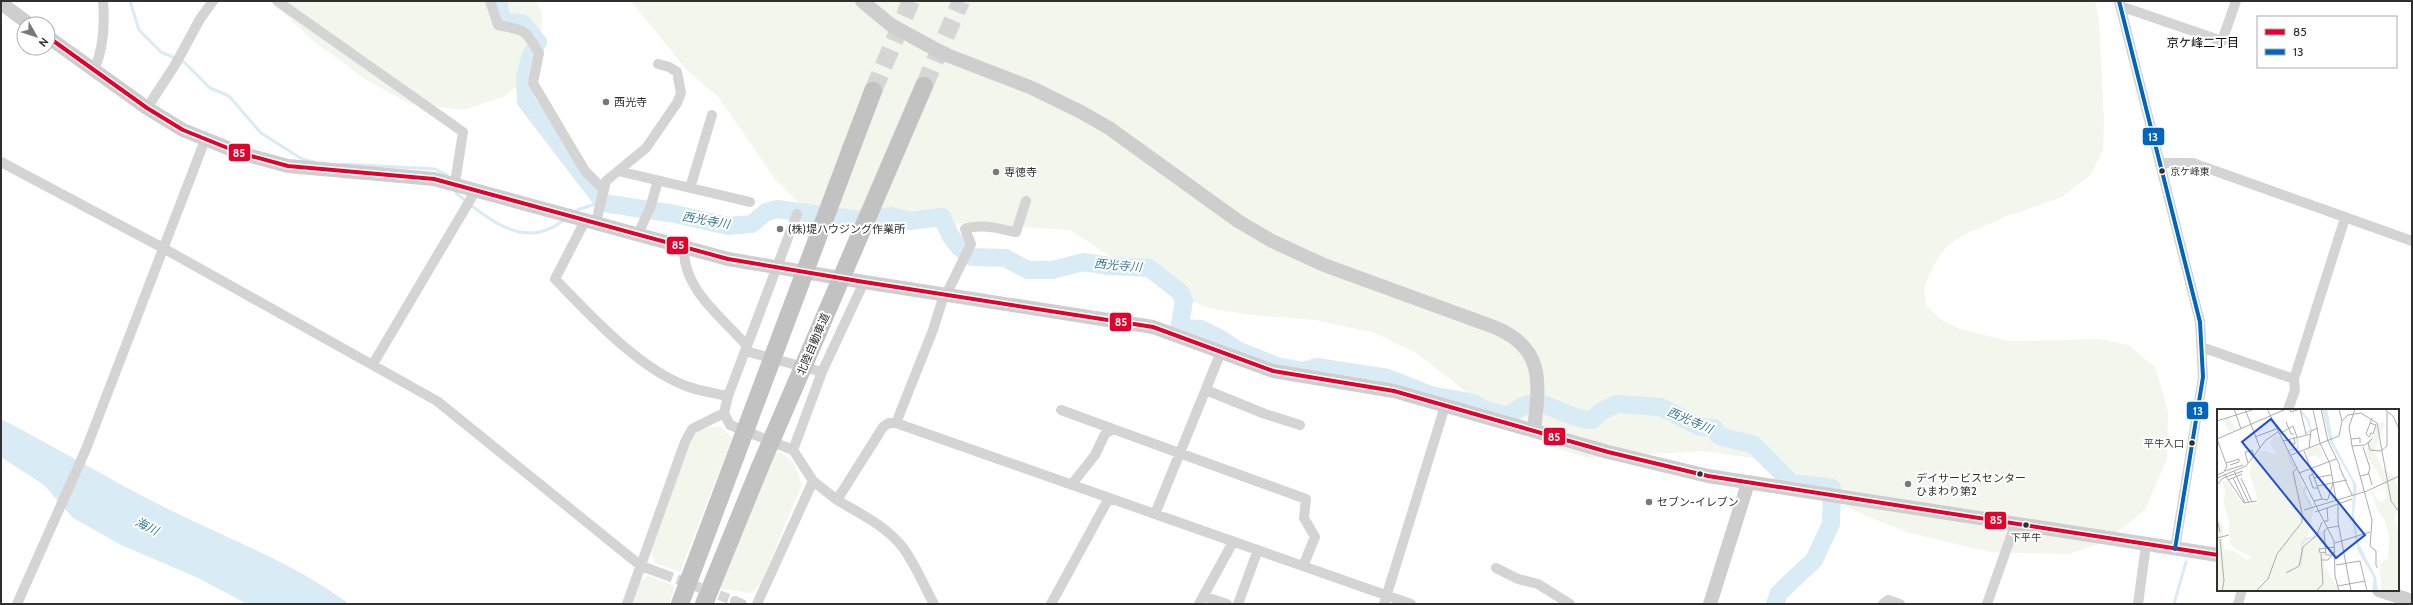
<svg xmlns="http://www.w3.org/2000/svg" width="2413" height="605" font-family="Cabin,'Noto Sans JP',sans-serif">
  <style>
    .green { fill: #f2f6ed }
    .water { fill: #d9ebf4 }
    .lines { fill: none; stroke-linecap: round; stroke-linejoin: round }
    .stream { stroke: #d9ebf4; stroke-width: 3 }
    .river { stroke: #d9ebf4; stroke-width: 18 }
    .street-tunnel { stroke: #d6d6d6; stroke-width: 10; stroke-dasharray: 10 5; stroke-linecap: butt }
    .highway-tunnel { stroke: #d6d6d6; stroke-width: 18; stroke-dasharray: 18 9; stroke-linecap: butt }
    .street { stroke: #d4d4d4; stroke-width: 10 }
    .secondary { stroke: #cecece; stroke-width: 14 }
    .highway { stroke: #c2c2c2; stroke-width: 18 }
    .highway-bridge { stroke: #c2c2c2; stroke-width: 18 }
    .bus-1-casing { stroke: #fff; stroke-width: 7 }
    .bus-2-casing { stroke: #fff; stroke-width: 7 }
    .bus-1 { stroke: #e4002b; stroke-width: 4 }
    .bus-2 { stroke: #0065bd; stroke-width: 4 }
    .poi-dot { fill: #787878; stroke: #fff; stroke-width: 1.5 }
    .bus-dot { fill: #303030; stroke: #fff; stroke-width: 1.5 }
    .labels { text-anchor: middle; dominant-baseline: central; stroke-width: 4; stroke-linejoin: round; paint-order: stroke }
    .bus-label { font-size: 10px; fill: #303030; stroke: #fff; text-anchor: start }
    .poi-label { font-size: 11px; fill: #303030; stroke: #fff; text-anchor: start }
    .street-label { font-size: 11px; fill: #303030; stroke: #fff }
    .neighbourhood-label { font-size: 12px; fill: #000; stroke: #fff }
    .water-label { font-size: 12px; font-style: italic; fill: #387a99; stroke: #fff }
    .inset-river { fill: none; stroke: #d9ebf4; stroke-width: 2 }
    .inset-road { fill: none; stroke: #acacac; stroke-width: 1 }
    .view { fill: #1d4ed8; fill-opacity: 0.15; stroke: #1d4ed8; stroke-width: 2 }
    .inset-edge { fill: none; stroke: #303030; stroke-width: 2 }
    .line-badge { stroke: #fff; stroke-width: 1.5 }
    .badge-label { font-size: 11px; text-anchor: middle; font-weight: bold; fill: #fff }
  </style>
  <rect width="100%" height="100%" fill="#fff"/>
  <path class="green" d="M 271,1 L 536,1 L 542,14 L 541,45 L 530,75 L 505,96 L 463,110 L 410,104 L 365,79 L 311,39 Z
    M 631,1 L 2095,1 L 2099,19 L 2104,119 L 2103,149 L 2091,175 L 2062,197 L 2010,215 L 1967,233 L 1948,245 L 1935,263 L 1924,286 L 1926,305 L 1940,319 L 1960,329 L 2009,341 L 2100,339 L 2128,345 L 2155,367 L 2168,411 L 2167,459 L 2145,510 L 2103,543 L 2068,554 L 1990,552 L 1906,532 L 1854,511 L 1812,482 L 1769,460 L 1704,451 L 1589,458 L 1555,448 L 1496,419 L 1459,386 L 1416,353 L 1375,333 L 1316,320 L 1252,315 L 1209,308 L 1180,296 L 1129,268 L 1070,230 L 972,224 L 876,228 L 835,223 L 801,205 L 775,179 L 719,98 L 686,69 Z
    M 708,427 L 721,427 L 732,438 L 680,572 L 655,563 L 651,552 L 688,446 L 695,433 Z
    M 779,451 L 793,462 L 802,484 L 761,583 L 750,593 L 717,588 L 773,454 Z
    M 648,576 L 675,586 L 669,604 L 632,604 L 640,582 Z"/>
  <path class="water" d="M 1,419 C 54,446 105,477 158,504 C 222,537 292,561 349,604 L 247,604 L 196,577 L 121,545 L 73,518 L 44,485 L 1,457 Z"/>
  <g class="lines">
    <path class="stream" d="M 130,1 L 139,30 L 161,52 L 184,62 L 210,88 L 229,96 L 261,133 L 302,159 L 314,162
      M 342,164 L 435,169 L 447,175 L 449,178
      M 455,190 L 457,194 C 489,220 526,252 565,219
      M 573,213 L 577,210 L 599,203
      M 2174,604 L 2186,562"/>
    <path class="river" d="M 498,1 L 502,22 L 522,23 L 538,42 L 531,55 L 525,77 L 526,101 L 604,203 L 675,214 L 728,226 L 752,224 L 766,212 L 777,209 L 860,220 L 891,216 L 910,221 L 942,217 L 950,235 L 959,247 L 972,257 L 1005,258 L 1028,270 L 1052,270 L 1084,262 L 1109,266 L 1149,268 L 1180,292 L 1184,301 L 1180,324 L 1182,328 L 1201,329 L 1221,339 L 1237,350 L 1277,366 L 1303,371 L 1317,367 L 1388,378 L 1431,395 L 1474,403 L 1482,409 L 1507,416 C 1514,412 1521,406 1529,404 C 1544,399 1573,421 1592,420 L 1602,411 L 1617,404 L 1661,407 L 1700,427 L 1714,428 L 1719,436 L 1754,445 L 1792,483 L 1832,488 L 1831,524 L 1814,560 L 1779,593 L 1775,604"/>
    <path class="street-tunnel" d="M 663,574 L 735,601"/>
    <path class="highway-tunnel" d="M 924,86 L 961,1
      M 873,91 L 911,1"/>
    <path class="street" d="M 277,1 L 463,132 L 455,183
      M 490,1 L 498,25 C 526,31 524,28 539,53 L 533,83 L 585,171 L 603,189
      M 2119,1 L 2200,322 L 2203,377 L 2175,549
      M 2120,6 L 2222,41 L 2236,1
      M 94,70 C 104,48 105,25 103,1
      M 147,108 L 175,65 L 200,19 L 213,1
      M 1,162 L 163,248 L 437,401 L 641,566 L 663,574
      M 2161,163 L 2193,163 L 2412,241
      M 618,171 L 750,202
      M 690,188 L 712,115
      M 586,219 L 555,279 C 591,316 637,367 686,386 C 699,391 714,393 728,396 L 797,214
      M 596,222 L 606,181 L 646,148 L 677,103 L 681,93 L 677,72 L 669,67 L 658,64
      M 638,234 L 650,208 L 658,181
      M 684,247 C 682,289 722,317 747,346
      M 946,295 L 971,244 L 965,229 C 981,223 999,229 1016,232 L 1026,201
      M 2201,347 L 2294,379
      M 745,351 L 822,372 L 793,450 L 813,481 L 837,500 L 883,427 L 889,423 L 896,423 L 1411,604
      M 373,364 L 476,190
      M 822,372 L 864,282
      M 1206,390 L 1265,414 L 1300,425
      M 728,396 L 724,413 L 730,425 L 793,450
      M 1061,410 L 1113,429
      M 2288,410 L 2295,390 L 2294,379 L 2345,218
      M 896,423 L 933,330 L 944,295
      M 1072,484 L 1095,455 L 1105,434 L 1113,429 L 1306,499 L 1304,518 L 1315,537 L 1303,566
      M 837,500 C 861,514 888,527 904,549 C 916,566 924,586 934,604
      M 1155,514 L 1221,352
      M 1496,568 L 1518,579 L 1538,584 L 1570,604
      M 1203,596 L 1227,604
      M 735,601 L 742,604
      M 17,604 L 86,449 L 205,140
      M 627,604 L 685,442 L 692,429 L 724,413
      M 757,604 L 813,481
      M 1051,604 L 1109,498
      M 1199,604 L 1233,542
      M 1238,604 L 1258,550
      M 1384,604 L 1445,406
      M 1883,604 L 1888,600 L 1900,604
      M 1987,604 L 2015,525
      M 2138,604 L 2146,545
      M 2238,604 L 2242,590"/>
    <path class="secondary" d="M 862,1 L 891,25 L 944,54 L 1032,88 L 1081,112 L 1109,128 L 1238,221 L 1272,241 L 1324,265 L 1494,327 C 1546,348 1539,384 1534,431
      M 1,3 L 29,24
      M 48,37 L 147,108 L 183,130 L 240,153 L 288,166 L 434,179 L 728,259 L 864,282 L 1153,327 L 1273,371 L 1394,391 L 1608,452 L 1708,476 L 2218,555
      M 2379,590 L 2412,601
      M 1710,604 L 1748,483"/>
    <path class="highway" d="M 899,144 L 924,86
      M 851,149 L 873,91
      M 680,604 L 736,455
      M 704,604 L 760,467"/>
    <path class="highway-bridge" d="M 736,455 L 851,149
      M 760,467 L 899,144"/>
    <g class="bus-1-casing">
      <path id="bus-1" d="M 48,37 L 147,108 L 183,130 L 240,153 L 288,166 L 434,179 L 728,259 L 864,282 L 1153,327 L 1273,371 L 1394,391 L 1608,452 L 1708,476 L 2218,555"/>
    </g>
    <g class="bus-2-casing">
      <path id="bus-2" d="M 2119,1 L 2200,322 L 2203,377 L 2175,549"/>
    </g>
    <use href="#bus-1" class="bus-1"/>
    <use href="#bus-2" class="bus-2"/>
  </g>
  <g class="poi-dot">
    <circle cx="606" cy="102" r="4"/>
    <circle cx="996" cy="172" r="4"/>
    <circle cx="780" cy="229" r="4"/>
    <circle cx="1908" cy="484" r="4"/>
    <circle cx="1649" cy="502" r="4"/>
  </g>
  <g class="bus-dot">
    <circle cx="2162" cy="171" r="3.5"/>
    <circle cx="2192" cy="443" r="3.5"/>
    <circle cx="1700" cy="474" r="3.5"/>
    <circle cx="2026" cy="525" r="3.5"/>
  </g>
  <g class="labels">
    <g class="bus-label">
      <text x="2170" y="171">京ケ峰東</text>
      <text x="2184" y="443" text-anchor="end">平牛入口</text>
      <text x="2026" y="537" text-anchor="middle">下平牛</text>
    </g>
    <g class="poi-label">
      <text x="614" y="102">西光寺</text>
      <text x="1004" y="172">専徳寺</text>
      <text x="788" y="229">(株)堤ハウジング作業所</text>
      <text x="1916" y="478">デイサービスセンター<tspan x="1916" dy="13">ひまわり第2</tspan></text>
      <text x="1657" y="502">セブン-イレブン</text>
    </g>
    <g class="street-label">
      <text transform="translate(813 344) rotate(-67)">北陸自動車道</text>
    </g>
    <g class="neighbourhood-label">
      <text x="2203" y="42">京ケ峰二丁目</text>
    </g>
    <g class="water-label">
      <text transform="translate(706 220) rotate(10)">西光寺川</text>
      <text transform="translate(1118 265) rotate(5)">西光寺川</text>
      <text transform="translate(1690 420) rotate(23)">西光寺川</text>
      <text transform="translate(147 526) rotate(27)">海川</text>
    </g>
  </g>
  <g transform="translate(2217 409)">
    <rect width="182" height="182" fill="#fff"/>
    <path d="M 13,8 L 18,20 L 12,23 L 6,10 ZM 166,13 L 168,16 L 157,42 L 166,60 L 176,67 L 182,82 L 182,99 L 177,108 L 182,127 L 182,182 L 164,181 L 163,155 L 171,149 L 172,126 L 167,110 L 160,100 L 155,84 L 149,85 L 168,77 L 149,45 L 153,30 L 162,14 ZM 168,78 L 170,89 L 167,93 L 162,93 L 156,83 ZM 57,27 L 63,27 L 81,61 L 89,89 L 97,100 L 90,129 L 93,132 L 100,122 L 106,123 L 109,133 L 107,158 L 123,182 L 0,182 L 0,106 L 5,115 L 7,140 L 17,142 L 30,151 L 35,148 L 18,140 L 13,134 L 12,113 L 7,95 L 8,81 L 5,73 L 9,71 L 26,96 L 42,94 L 32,64 L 36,51 L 44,42 L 59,45 L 53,34 ZM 103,36 L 106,47 L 101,49 L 99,46 L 91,49 L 89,41 Z" fill="#f2f6ed" fill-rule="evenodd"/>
    <path d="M 105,0 L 110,0 L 116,33 L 140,77 L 137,105 L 141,133 L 159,168 L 161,182 L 155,182 L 157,169 L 141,142 L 135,110 L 136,74 L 113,33 Z" fill="#d9ebf4"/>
    <path class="inset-river" d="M 84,2 L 91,11 L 94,21 L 88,25M 78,58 L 74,54 L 71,42 L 81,39 L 80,28M 88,78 L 87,84 L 95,98M 84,157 L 85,135 L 89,130 L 97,128"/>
    <path class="inset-road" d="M 17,0 L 24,20M 28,0 L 43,39M 50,0 L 117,132 L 118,167 L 122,182M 73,0 L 74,3 L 83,0M 83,0 L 89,25M 96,0 L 103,34M 104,0 L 111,32 L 123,57M 138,0 L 132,18 L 135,37 L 155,111 L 153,137 L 159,142 L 159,157 L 161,159M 167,0 L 176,7 L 182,20M 0,12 L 38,0M 125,12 L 131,6 L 144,4 L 160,14 L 174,92 L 182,103M 69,13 L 74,25 L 77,25M 153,14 L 159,16 L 156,25 L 154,24 L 152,28 L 149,25 L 155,9M 62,25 L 76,17 L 80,28M 38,28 L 59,20M 0,30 L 69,0M 72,30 L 75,35 L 78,35 L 77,28M 134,30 L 143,29 L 143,34M 66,32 L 94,25M 103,34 L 113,55 L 119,91M 135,37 L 148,36 L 155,30 L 151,34 L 153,41 L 164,42 L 170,37 L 170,3M 146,38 L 153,59 L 151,65M 92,39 L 94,22 L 101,19M 87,42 L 105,90M 74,46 L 122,27 L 125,12 L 122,0M 9,54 L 22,50 L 22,53 L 13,56M 31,54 L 28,43 L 35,41 L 37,47M 122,57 L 135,86M 8,62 L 26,56M 17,62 L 32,94M 82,64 L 119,50M 96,65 L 92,67 L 96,79 L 101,79M 0,66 L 7,63 L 10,57 L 0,30M 8,66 L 27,94 L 40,92M 143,67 L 152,65 L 155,76M 0,69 L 29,57 L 49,31 L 61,23M 16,69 L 28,94M 24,69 L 35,93M 97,69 L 114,66M 11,71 L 25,65M 0,76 L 6,69 L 26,62M 100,77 L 130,71M 111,90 L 116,74M 97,92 L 105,90 L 111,91M 121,95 L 121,113 L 134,182M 110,99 L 135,90M 87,101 L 150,82 L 182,67M 98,103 L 110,99 L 111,112 L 107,112M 0,110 L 3,123M 110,119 L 122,117M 110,120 L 107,122 L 109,146 L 114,146M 0,129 L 12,126M 3,130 L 7,172 L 5,182M 118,134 L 153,123M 109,143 L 103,144 L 102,140 L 118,138M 104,151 L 111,151 L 118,142M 119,156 L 143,152 L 150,182M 69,164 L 82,157 L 86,138 L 100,126 L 105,113M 121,177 L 148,172M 39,182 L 51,170 L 60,145 L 85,113 L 85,104 L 76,63 L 80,59M 99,182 L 106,175 L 104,145"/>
    <path class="view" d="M 54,10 L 148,126 L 119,149 L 25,33 Z"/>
    <rect width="182" height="182" class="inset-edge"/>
  </g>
  <g class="line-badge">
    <rect x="2142" y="127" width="23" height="19" rx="4" fill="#0065bd"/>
    <rect x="228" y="143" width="23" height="19" rx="4" fill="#e4002b"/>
    <rect x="666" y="236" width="23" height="19" rx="4" fill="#e4002b"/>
    <rect x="1109" y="312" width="23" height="20" rx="4" fill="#e4002b"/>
    <rect x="2186" y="401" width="23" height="19" rx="4" fill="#0065bd"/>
    <rect x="1543" y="427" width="23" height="19" rx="4" fill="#e4002b"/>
    <rect x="1984" y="511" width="23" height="19" rx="4" fill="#e4002b"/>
  </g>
  <g class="badge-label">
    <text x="2153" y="141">13</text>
    <text x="239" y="157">85</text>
    <text x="678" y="249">85</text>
    <text x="1121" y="326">85</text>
    <text x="2198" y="415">13</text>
    <text x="1554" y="441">85</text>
    <text x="1996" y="524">85</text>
  </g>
  <rect width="2413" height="605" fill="none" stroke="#303030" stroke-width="4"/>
  <rect x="2257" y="16" width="140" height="52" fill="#ffffff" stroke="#acacac"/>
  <rect x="2265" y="29" width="20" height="6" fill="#e4002b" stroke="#acacac"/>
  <text x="2293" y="36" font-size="12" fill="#303030">85</text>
  <rect x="2265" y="49" width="20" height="6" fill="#0065bd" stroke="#acacac"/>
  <text x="2293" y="56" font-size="12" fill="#303030">13</text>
  <g transform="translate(36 36) rotate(129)"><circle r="19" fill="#ffffff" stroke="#acacac"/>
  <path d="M0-3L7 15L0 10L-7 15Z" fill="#787878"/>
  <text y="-6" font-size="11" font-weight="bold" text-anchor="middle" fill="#303030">N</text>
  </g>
</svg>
